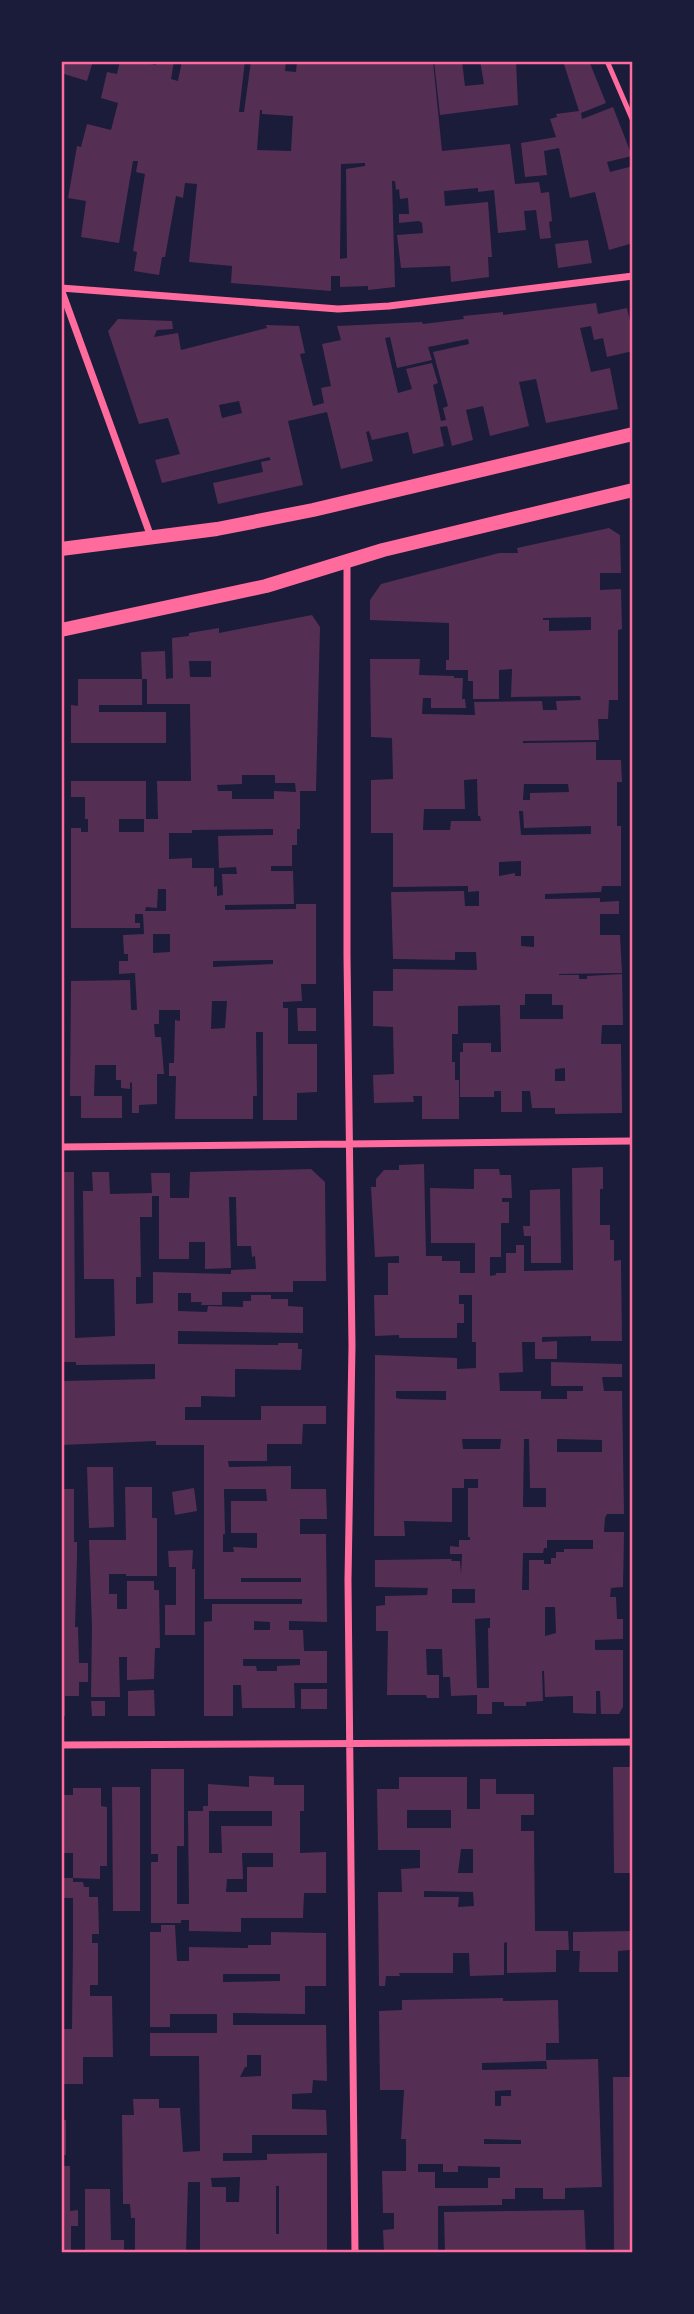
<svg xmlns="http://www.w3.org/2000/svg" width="694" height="2314" font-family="'Open Sans',sans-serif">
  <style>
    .building { fill: #542f53; fill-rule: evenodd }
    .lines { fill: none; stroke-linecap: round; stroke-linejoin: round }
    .service { stroke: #ff6b9d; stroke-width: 5 }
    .minor { stroke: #ff6b9d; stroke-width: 7 }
    .secondary { stroke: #ff6b9d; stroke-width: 14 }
    .neatline { fill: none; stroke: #ff6b9d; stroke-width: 2.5 }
  </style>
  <rect width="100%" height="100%" fill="#1b1b3a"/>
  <path class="building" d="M 61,61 L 93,61 L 87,81 L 61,73 Z
    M 120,61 L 145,61 L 144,63 L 156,65 L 157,61 L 174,61 L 171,79 L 178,81 L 182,61 L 245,61 L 239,112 L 244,112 L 251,61 L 286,61 L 285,71 L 296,72 L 297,61 L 433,61 L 442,151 L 510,144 L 515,184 L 539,182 L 541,193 L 549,192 L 552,221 L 549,222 L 551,238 L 540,239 L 536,210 L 524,211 L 526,230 L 498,233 L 494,190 L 478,192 L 478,188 L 444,191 L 445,206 L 488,202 L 492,257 L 488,257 L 489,277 L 451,282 L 450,266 L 401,268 L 397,235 L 423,233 L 422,223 L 419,221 L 399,223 L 399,214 L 409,214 L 408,198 L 400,199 L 399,189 L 396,190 L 395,181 L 392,181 L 395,287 L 368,290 L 368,286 L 340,287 L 340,276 L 331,276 L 331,291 L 231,283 L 232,266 L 189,262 L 197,184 L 185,183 L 183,198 L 176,196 L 165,257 L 162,257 L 159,275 L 134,271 L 137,252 L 133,251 L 145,174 L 136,172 L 138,161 L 133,161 L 119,243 L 81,237 L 86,201 L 68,198 L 77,146 L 81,147 L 87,124 L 111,130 L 118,103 L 101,98 L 107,72 L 117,74 ZM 260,110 L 262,110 L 262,114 L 293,116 L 291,151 L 257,150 ZM 365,163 L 365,166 L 346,169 L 347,258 L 340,259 L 341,164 Z
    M 434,61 L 462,61 L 465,86 L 484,84 L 480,61 L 516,61 L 518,105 L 440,115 Z
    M 563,61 L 589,61 L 606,103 L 581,113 L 582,119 L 613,107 L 632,156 L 607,162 L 610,172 L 633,166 L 633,243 L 609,250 L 595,192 L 570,198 L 559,148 L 544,151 L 547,175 L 525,177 L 521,143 L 556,137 L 550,119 L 557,117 L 556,114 L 579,111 Z
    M 588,240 L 592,263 L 558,268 L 555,244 Z
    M 596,303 L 598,314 L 627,308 L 633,334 L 633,351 L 607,357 L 603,338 L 594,340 L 591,326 L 580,328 L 591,372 L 610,368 L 618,409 L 546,423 L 536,379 L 519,382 L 529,426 L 490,436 L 483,406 L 466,410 L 473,440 L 452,446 L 447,426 L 440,427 L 444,446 L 413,454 L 408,432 L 372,440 L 369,431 L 366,432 L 373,461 L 341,469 L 327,412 L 288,421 L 303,485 L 218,504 L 213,483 L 263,472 L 261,462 L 271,460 L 269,457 L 162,483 L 155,460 L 180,454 L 168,418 L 139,424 L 108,331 L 118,319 L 172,321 L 173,329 L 157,330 L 154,337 L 178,333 L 181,350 L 267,328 L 266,325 L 299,326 L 305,353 L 300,354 L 313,406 L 324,403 L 321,388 L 331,386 L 322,344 L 341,340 L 337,326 L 422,322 L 423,324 L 464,319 L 463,316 L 503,312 L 503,315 ZM 390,337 L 397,368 L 432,360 L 428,347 L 468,339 L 469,344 L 433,352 L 448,406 L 443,408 L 446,420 L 441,421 L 433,385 L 438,383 L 432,363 L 406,369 L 412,389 L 398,393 L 385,338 ZM 239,401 L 242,413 L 222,418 L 219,405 Z
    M 609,528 L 620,535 L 621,573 L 600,573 L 600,590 L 621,589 L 622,629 L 618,630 L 618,700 L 609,700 L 608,719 L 598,719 L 599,740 L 523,741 L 523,743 L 596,742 L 596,760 L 621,760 L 622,782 L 617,782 L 617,826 L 621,826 L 621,886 L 602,886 L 601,892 L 545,894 L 545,899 L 600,898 L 600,902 L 619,901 L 619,914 L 600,914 L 600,935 L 620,935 L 622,973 L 559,974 L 559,975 L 579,975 L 579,979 L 587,979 L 587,976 L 622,974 L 623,1025 L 602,1025 L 601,1044 L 621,1044 L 622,1113 L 555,1114 L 555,1108 L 532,1108 L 530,1091 L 522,1091 L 522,1112 L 501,1112 L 501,1091 L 494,1091 L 494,1097 L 460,1097 L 460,1052 L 463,1052 L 463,1043 L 491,1043 L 491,1052 L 501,1052 L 500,1005 L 458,1006 L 458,1034 L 452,1034 L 452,1062 L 455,1062 L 455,1080 L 459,1080 L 459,1119 L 422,1119 L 422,1096 L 413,1096 L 414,1102 L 374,1103 L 373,1075 L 394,1074 L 393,1027 L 373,1026 L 373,991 L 393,991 L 393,969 L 477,970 L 476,952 L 455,952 L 455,960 L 393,959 L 391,892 L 464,891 L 465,906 L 479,906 L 479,891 L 468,892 L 468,886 L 393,887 L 393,833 L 371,833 L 371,780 L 393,779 L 392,738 L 371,737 L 370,659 L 420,659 L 419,675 L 454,676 L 454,678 L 463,678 L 462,699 L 465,699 L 466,708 L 431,708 L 431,698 L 423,698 L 422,714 L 475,715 L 474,702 L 542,701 L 543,710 L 557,710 L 556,701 L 581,700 L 580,696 L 511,697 L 512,669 L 499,670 L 499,699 L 473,699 L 473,681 L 468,681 L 468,670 L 446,670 L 446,660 L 449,660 L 449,623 L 370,620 L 370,600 L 381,584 L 499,553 L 518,553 L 517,548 ZM 591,617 L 591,630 L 549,631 L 549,620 L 543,620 L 543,618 ZM 477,779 L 478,816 L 480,816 L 481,821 L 451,821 L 450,830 L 423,830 L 424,809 L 465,809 L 464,780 ZM 524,784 L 568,784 L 569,792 L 530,793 L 530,800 L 523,800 ZM 519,811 L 523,811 L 524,828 L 591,826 L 591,834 L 521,835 ZM 521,861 L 521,876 L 515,876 L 515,873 L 499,876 L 499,862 ZM 521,936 L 534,936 L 534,947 L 521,946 ZM 525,994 L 552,994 L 552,1005 L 563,1005 L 563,1019 L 520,1019 L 520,1005 L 525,1005 ZM 565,1068 L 565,1081 L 555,1081 L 555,1069 Z
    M 312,615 L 320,627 L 316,791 L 300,791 L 300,829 L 297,829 L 297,845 L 292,845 L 292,866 L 271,866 L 271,871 L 293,871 L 294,904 L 225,905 L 225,910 L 296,909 L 296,904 L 316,904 L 316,984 L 301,984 L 302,1001 L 283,1002 L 283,1008 L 288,1008 L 288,1044 L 317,1044 L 317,1092 L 297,1093 L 297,1120 L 263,1120 L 263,1032 L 256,1032 L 257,1096 L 253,1096 L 253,1119 L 175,1119 L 176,1076 L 169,1076 L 169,1063 L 174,1063 L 175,1020 L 180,1021 L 180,1010 L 159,1010 L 159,1024 L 154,1024 L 155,1037 L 161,1037 L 164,1074 L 157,1074 L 157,1104 L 139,1105 L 139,1113 L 132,1113 L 132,1082 L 130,1083 L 130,1089 L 121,1088 L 121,1080 L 116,1080 L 116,1065 L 95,1065 L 94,1096 L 122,1096 L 122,1118 L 81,1118 L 81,1096 L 70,1096 L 71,981 L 130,980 L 131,1010 L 137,1010 L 135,973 L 119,974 L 119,961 L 128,961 L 128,954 L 124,954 L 123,935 L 144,934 L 143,914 L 135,914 L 135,923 L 140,923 L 140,928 L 71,928 L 71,828 L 81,828 L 81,832 L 88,832 L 88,819 L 85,819 L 85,797 L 71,797 L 71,781 L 146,781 L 146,819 L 158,819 L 157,781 L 191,781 L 190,704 L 147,704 L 147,679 L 142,679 L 141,652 L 165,651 L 166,679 L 173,678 L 172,638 L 189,636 L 189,633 L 219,628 L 219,633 ZM 189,661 L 211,661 L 211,677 L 190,677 ZM 242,775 L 275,775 L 275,783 L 295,783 L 296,792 L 274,791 L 274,799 L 232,799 L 232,791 L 218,791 L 217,785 L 242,784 ZM 119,819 L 144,819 L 144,832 L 119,832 ZM 273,829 L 273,835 L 218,836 L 219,868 L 236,867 L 237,874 L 222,874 L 223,895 L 217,896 L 217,886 L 214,887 L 214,868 L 192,868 L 192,858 L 169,859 L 169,833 L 192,833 L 192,830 ZM 158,889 L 166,889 L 166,911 L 145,911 L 146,907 L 157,908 ZM 153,934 L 170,934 L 170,952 L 153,953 ZM 273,960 L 273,964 L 213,967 L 213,961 ZM 212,1001 L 227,1001 L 225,1028 L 211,1029 Z
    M 78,679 L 142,679 L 142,705 L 99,705 L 99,712 L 166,712 L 166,743 L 71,743 L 71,705 L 78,706 Z
    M 297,1008 L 316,1008 L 316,1031 L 298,1031 Z
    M 424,1164 L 426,1256 L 442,1256 L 442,1261 L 460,1261 L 460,1273 L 475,1273 L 475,1243 L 431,1243 L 430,1188 L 474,1189 L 474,1169 L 499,1169 L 500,1175 L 511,1175 L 512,1198 L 502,1198 L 502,1202 L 509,1202 L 509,1223 L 501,1223 L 501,1257 L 490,1257 L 490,1276 L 496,1275 L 496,1273 L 506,1273 L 506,1253 L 516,1253 L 516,1245 L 524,1245 L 524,1271 L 573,1270 L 572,1168 L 603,1167 L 603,1189 L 600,1189 L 600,1225 L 610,1225 L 610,1240 L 614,1240 L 614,1261 L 621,1260 L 622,1341 L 591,1341 L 591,1336 L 542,1337 L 542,1342 L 557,1341 L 557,1359 L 535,1359 L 535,1342 L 522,1342 L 523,1372 L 499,1373 L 500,1391 L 541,1391 L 541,1399 L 567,1399 L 567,1391 L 583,1391 L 583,1386 L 551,1386 L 551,1362 L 622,1364 L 622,1377 L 602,1377 L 604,1391 L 622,1391 L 624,1514 L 607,1514 L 605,1518 L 604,1532 L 624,1532 L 623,1587 L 611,1588 L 610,1597 L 616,1597 L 617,1619 L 623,1619 L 623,1639 L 595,1640 L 595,1650 L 623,1650 L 623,1707 L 619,1714 L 601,1714 L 600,1691 L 596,1691 L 596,1714 L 573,1713 L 573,1696 L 545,1697 L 544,1671 L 542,1671 L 543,1701 L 526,1702 L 526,1706 L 504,1706 L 504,1702 L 492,1702 L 492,1714 L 477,1714 L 477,1695 L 451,1696 L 450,1677 L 443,1677 L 442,1649 L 426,1649 L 427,1675 L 439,1675 L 439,1698 L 427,1698 L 426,1695 L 387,1695 L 388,1631 L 376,1631 L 376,1606 L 385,1605 L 385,1596 L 427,1595 L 428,1588 L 375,1587 L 375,1560 L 452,1559 L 451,1561 L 460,1561 L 461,1574 L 462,1554 L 450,1554 L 450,1546 L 459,1547 L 459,1540 L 470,1540 L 470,1537 L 468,1537 L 468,1488 L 478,1488 L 478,1479 L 464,1479 L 464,1488 L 452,1488 L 452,1522 L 404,1521 L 405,1536 L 374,1536 L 375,1355 L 457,1358 L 457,1369 L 476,1368 L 476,1342 L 472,1342 L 472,1295 L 459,1295 L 459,1304 L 464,1304 L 464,1323 L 457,1323 L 457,1338 L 399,1338 L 399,1335 L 375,1336 L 374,1295 L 388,1295 L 388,1263 L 399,1263 L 399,1256 L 375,1257 L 371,1187 L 376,1187 L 376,1179 L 384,1170 L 399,1170 L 399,1165 ZM 396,1391 L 446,1391 L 446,1400 L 400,1399 L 396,1398 ZM 462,1439 L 501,1439 L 500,1449 L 463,1449 ZM 524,1439 L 529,1439 L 530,1488 L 546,1488 L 546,1507 L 523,1507 ZM 557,1439 L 602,1440 L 602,1452 L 557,1452 ZM 547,1540 L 593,1540 L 593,1549 L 564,1549 L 564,1552 L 556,1552 L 556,1558 L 551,1558 L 551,1564 L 544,1564 L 544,1560 L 529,1560 L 529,1590 L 522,1590 L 523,1553 L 543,1553 L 544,1548 L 547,1548 ZM 452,1589 L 475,1589 L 475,1603 L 452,1603 ZM 545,1607 L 555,1607 L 556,1633 L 545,1636 ZM 490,1618 L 490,1628 L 488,1628 L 489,1688 L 477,1688 L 475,1619 Z
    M 311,1169 L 325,1182 L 326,1281 L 293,1281 L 293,1292 L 222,1292 L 222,1305 L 201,1305 L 202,1302 L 191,1302 L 191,1293 L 178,1293 L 178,1311 L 207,1312 L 208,1306 L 243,1307 L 243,1301 L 251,1301 L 251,1295 L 271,1295 L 271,1299 L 288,1299 L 288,1306 L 303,1307 L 303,1333 L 178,1331 L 178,1344 L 278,1345 L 278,1343 L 298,1343 L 298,1349 L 302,1349 L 301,1370 L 235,1369 L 235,1397 L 201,1396 L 201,1407 L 185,1407 L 185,1420 L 261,1420 L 261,1406 L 326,1406 L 326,1424 L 303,1424 L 302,1444 L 267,1444 L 267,1461 L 228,1461 L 229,1467 L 291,1466 L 291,1489 L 326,1489 L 327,1519 L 300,1519 L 300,1534 L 326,1534 L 327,1622 L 289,1621 L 289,1630 L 303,1630 L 304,1651 L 327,1651 L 327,1683 L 294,1683 L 295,1708 L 242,1708 L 241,1685 L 233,1685 L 233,1716 L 204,1716 L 204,1622 L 212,1621 L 212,1604 L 302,1604 L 302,1599 L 204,1599 L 204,1445 L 156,1445 L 156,1441 L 61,1445 L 61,1381 L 155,1379 L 155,1364 L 76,1365 L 76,1362 L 61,1362 L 61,1172 L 74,1172 L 75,1338 L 115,1336 L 114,1279 L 84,1279 L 83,1191 L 93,1191 L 92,1172 L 109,1172 L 110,1194 L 152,1193 L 151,1173 L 170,1173 L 170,1198 L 189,1198 L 190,1172 ZM 152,1196 L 159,1196 L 159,1259 L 189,1259 L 189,1242 L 205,1242 L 205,1269 L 231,1268 L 229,1197 L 236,1197 L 237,1246 L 251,1246 L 252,1257 L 255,1256 L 256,1269 L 231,1270 L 231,1274 L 153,1272 L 153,1303 L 136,1304 L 136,1277 L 141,1277 L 140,1217 L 152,1217 ZM 224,1489 L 266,1489 L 267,1501 L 231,1501 L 231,1533 L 257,1533 L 257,1548 L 233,1547 L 234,1552 L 223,1552 L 223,1534 L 225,1534 ZM 241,1578 L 301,1578 L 301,1582 L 241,1582 ZM 254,1621 L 270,1622 L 270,1630 L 254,1630 ZM 243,1659 L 300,1659 L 300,1665 L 277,1666 L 277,1671 L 257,1671 L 256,1666 L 243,1666 Z
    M 560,1189 L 561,1263 L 531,1263 L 531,1236 L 524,1236 L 523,1226 L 530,1226 L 530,1190 Z
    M 87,1467 L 113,1467 L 114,1527 L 89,1528 Z
    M 125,1487 L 152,1487 L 152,1518 L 157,1518 L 157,1576 L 126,1576 L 126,1574 L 109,1574 L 109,1594 L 117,1594 L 117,1609 L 127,1609 L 127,1581 L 154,1581 L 154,1590 L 159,1590 L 160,1648 L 155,1648 L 154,1679 L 127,1680 L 127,1657 L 119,1657 L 120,1697 L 91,1697 L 92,1627 L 89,1540 L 126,1540 Z
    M 194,1488 L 197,1511 L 175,1515 L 172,1492 Z
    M 61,1489 L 74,1489 L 74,1542 L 77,1542 L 77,1557 L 75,1627 L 78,1627 L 79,1663 L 88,1663 L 88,1682 L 79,1682 L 79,1696 L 65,1696 L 65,1716 L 61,1716 Z
    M 193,1550 L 192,1569 L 195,1569 L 195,1635 L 165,1635 L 165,1605 L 176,1605 L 176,1567 L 169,1567 L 168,1551 Z
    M 301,1689 L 327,1689 L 327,1709 L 301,1709 Z
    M 154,1690 L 155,1716 L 128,1716 L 128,1691 Z
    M 91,1701 L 105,1701 L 105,1716 L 92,1716 Z
    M 613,1767 L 633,1767 L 633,1873 L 614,1873 Z
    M 151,1769 L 184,1769 L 184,1846 L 177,1846 L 177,1904 L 189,1904 L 188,1811 L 203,1811 L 203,1806 L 208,1806 L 208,1784 L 249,1787 L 249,1776 L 274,1777 L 274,1785 L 304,1785 L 304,1811 L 300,1811 L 300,1853 L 326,1852 L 326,1893 L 304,1893 L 303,1918 L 241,1918 L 241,1932 L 189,1931 L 189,1920 L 181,1920 L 181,1923 L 151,1923 L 151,1862 L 158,1862 L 158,1854 L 151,1854 ZM 209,1811 L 272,1811 L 272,1826 L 221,1826 L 222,1853 L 209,1853 ZM 242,1853 L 273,1853 L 273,1867 L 247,1867 L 247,1892 L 226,1892 L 227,1879 L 243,1879 Z
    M 399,1777 L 467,1777 L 467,1809 L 480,1809 L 480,1779 L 496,1779 L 496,1794 L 534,1794 L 534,1815 L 521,1815 L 521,1831 L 534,1831 L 535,1931 L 568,1931 L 569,1950 L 556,1950 L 556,1972 L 507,1973 L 507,1942 L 504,1943 L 504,1975 L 470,1976 L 469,1953 L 453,1953 L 453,1973 L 399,1973 L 400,1976 L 386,1976 L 385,1986 L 379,1986 L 378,1892 L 402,1892 L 401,1869 L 420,1868 L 420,1850 L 378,1850 L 377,1789 L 399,1789 ZM 407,1810 L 451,1810 L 451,1828 L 407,1828 ZM 461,1849 L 473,1849 L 473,1873 L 458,1873 ZM 424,1891 L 473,1892 L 474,1906 L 458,1907 L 459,1897 L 424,1897 Z
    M 112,1787 L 140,1787 L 140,1911 L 113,1911 Z
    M 73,1788 L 101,1788 L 101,1806 L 107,1807 L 107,1866 L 100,1866 L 100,1879 L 73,1878 L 73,1853 L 61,1853 L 61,1795 L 73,1795 Z
    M 61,1878 L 73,1878 L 73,1882 L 83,1882 L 84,1887 L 89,1887 L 89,1897 L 98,1897 L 99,1934 L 92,1934 L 92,1943 L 98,1943 L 98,1985 L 90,1985 L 90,1996 L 112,1996 L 113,2057 L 83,2057 L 83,2084 L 61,2084 L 61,2029 L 72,2029 L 73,1943 L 73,1898 L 61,1898 Z
    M 161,1925 L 175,1925 L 177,1961 L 189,1961 L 189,1947 L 248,1948 L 248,1945 L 271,1945 L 271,1932 L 326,1933 L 326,1986 L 305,1986 L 305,2014 L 233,2013 L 233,2025 L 326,2025 L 327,2081 L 313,2080 L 312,2093 L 292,2094 L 292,2109 L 326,2110 L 327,2135 L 252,2135 L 252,2153 L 223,2153 L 223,2161 L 267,2160 L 267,2154 L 327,2153 L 327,2253 L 200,2253 L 200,2182 L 188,2182 L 186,2253 L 135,2253 L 135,2218 L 131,2218 L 130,2204 L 123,2204 L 122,2115 L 134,2115 L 133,2099 L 159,2099 L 159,2108 L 180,2108 L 183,2152 L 200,2151 L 199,2056 L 150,2056 L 150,2033 L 217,2033 L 217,2014 L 170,2014 L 170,2027 L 150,2027 L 150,1932 L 161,1932 ZM 223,1974 L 280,1974 L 280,1981 L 223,1982 ZM 247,2055 L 261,2055 L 261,2076 L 240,2077 L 245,2067 L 247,2067 ZM 240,2177 L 239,2202 L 226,2202 L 226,2187 L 212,2187 L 211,2178 ZM 276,2186 L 279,2186 L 279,2234 L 276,2234 Z
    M 633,1931 L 633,1945 L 630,1945 L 630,1950 L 618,1951 L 618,1972 L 579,1972 L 580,1951 L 573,1951 L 573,1932 Z
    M 503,1998 L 503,2001 L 558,2000 L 559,2043 L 546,2043 L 546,2061 L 482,2063 L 482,2070 L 547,2069 L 546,2060 L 598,2059 L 602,2187 L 565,2188 L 565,2199 L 543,2199 L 543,2188 L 515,2188 L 515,2199 L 502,2199 L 502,2205 L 438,2206 L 438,2253 L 384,2253 L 383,2230 L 394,2229 L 394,2213 L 383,2213 L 382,2171 L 406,2171 L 406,2139 L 401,2139 L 404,2090 L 380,2090 L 379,2011 L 402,2010 L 402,2000 ZM 511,2090 L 511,2096 L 501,2096 L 501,2106 L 495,2106 L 495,2091 ZM 484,2139 L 521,2140 L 521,2144 L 484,2144 ZM 418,2164 L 443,2164 L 443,2172 L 458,2172 L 458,2166 L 500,2167 L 500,2178 L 488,2178 L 488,2188 L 435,2188 L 435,2172 L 418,2172 Z
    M 613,2077 L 633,2077 L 633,2253 L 614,2253 Z
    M 61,2120 L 66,2120 L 66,2155 L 61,2155 Z
    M 61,2166 L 70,2166 L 70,2211 L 78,2210 L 78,2226 L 71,2226 L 71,2253 L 61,2253 Z
    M 85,2189 L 110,2189 L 111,2240 L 124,2240 L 124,2253 L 85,2253 Z
    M 584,2210 L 586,2253 L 445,2253 L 444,2212 Z"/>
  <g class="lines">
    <path class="service" d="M 607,61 L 633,121"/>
    <path class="minor" d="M 61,288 L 338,309 L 389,306 L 633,276
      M 61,289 L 151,537
      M 347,561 L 347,956 L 352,1346 L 348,1580 L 355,2253
      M 61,1147 L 633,1141
      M 61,1745 L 633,1742"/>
    <path class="secondary" d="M 61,549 L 217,529 L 313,510 L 633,434
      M 61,630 L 266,586 L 383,550 L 633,490"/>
  </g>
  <rect width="694" height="2314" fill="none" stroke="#1b1b3a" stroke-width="126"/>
  <rect x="63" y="63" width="568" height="2188" class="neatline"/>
</svg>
